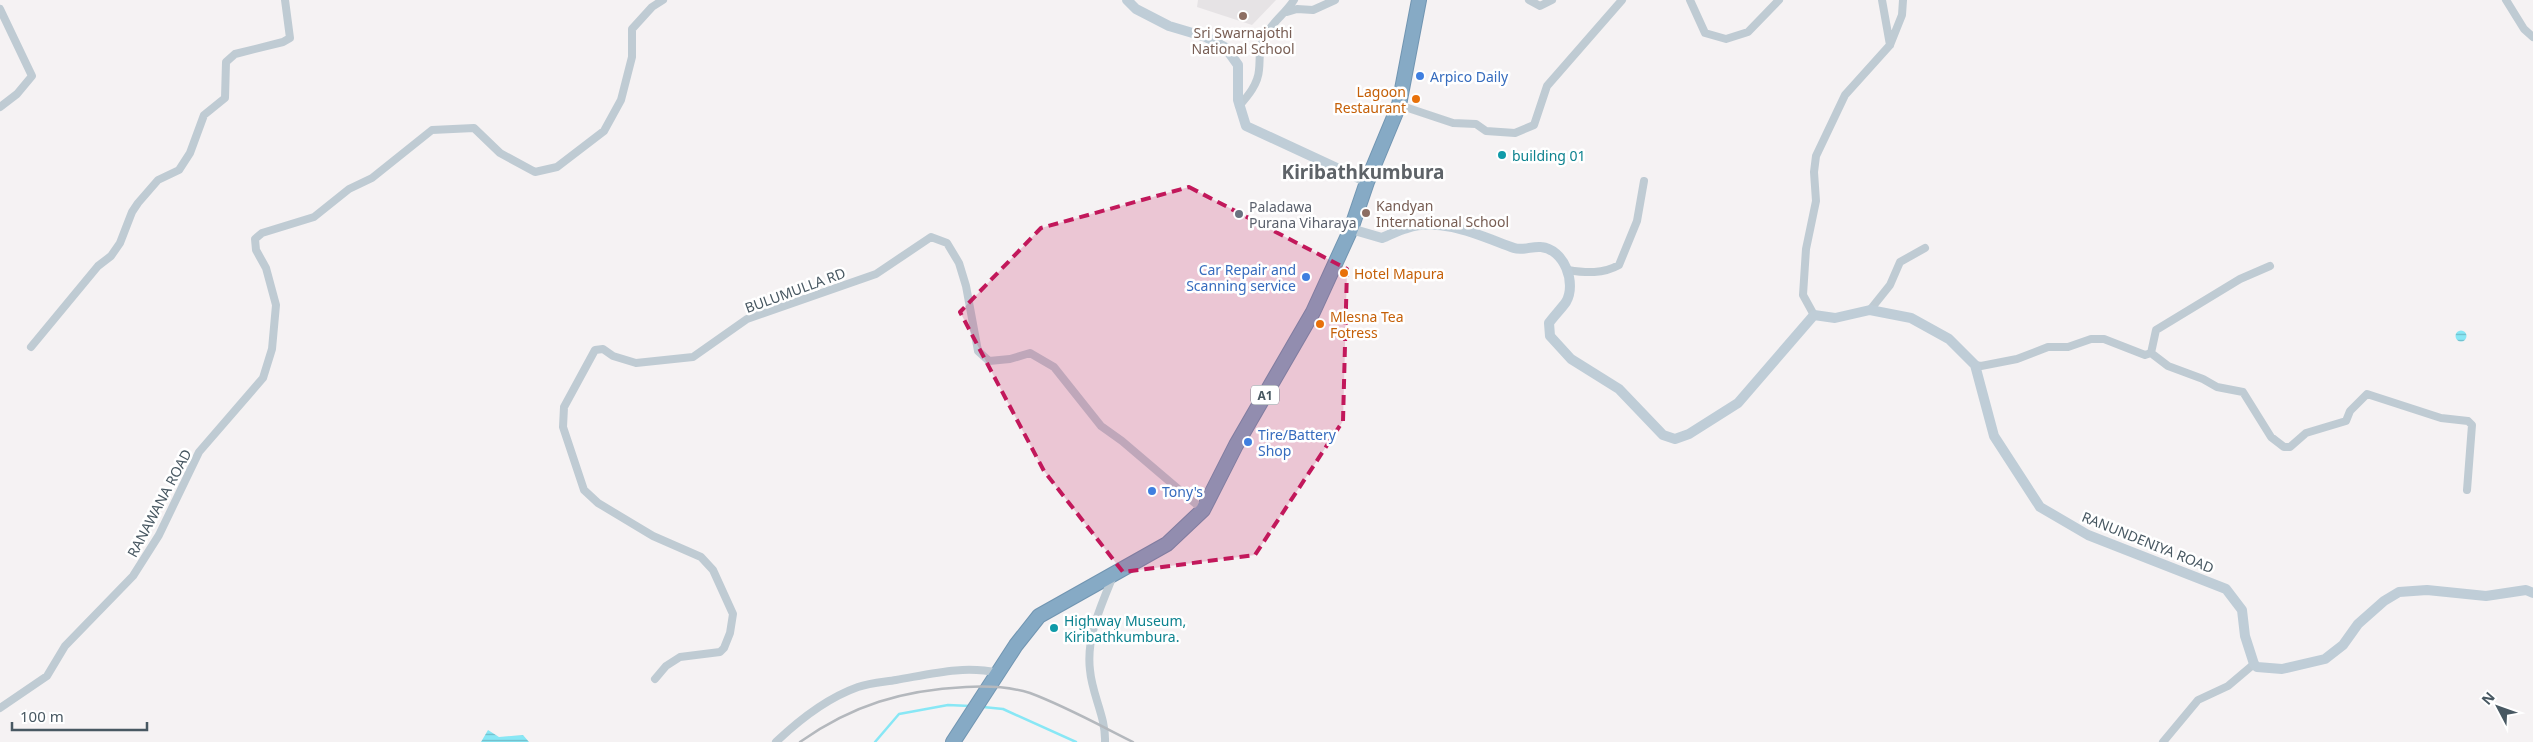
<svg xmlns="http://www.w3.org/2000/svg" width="2533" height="742" font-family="'Noto Sans',sans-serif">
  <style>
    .education { fill: #e6e3e5 }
    .water { fill: url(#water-rules) }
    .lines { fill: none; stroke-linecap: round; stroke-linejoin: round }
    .stream { stroke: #88e7f5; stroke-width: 2.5 }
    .highway-casing { stroke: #7195b1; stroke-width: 16 }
    .street { stroke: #bfcbd3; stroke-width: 8 }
    .secondary { stroke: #bfcdd7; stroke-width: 10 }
    .highway { stroke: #86aac5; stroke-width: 14 }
    .rail { stroke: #b4b8bd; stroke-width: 2.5 }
    .marked { fill: #c2185b; fill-opacity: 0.2; stroke: #c2185b; stroke-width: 4; stroke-dasharray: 10 6; stroke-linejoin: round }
    .education-dot { fill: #8d6e63; stroke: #fff; stroke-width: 2 }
    .shop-dot { fill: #3f7fe0; stroke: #fff; stroke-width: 2 }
    .food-dot { fill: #e8710a; stroke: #fff; stroke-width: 2 }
    .culture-dot { fill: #0f9aa8; stroke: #fff; stroke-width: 2 }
    .worship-dot { fill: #6b7280; stroke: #fff; stroke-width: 2 }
    .labels { text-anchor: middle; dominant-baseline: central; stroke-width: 5; stroke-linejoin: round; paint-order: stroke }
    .shield { fill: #fff; stroke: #7f8a91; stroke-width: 1 }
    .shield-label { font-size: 12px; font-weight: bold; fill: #485862 }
    .education-label { font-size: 14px; fill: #785e54; stroke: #fff }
    .shop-label { font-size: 14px; fill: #366cbe; stroke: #fff; text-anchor: start }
    .food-label { font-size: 14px; fill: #c56008; stroke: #fff; text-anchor: start }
    .culture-label { font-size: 14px; fill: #0d838f; stroke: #fff; text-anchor: start }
    .worship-label { font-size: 14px; fill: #5b616d; stroke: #fff; text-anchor: start }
    .street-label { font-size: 14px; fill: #485862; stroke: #fff }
    .district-label { font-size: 19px; font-weight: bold; fill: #5e6368; stroke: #fff }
  </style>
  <defs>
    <pattern id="water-rules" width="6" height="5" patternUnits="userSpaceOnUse" patternTransform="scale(1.25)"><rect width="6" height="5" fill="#88e7f5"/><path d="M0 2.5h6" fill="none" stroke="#71beca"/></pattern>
  </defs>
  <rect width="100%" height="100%" fill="#f5f2f3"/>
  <path class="education" d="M 1198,0 L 1276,0 L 1252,25 L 1197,7 Z"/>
  <path class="water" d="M2455.5 336a5.5 5.5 0 1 1 11 0a5.5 5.5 0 1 1-11 0Z
    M 488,730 L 499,737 L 523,735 L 529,742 L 481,742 Z"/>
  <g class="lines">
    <path class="stream" d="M 983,707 L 1003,709 L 1076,742
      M 875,742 L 899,714 L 948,705 L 970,706"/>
    <g class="highway-casing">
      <path id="highway" d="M 953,742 L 1016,645 L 1039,616 L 1167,544 L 1203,510 L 1236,445 L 1313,312 L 1351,229 L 1367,182 L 1399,105 L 1419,0"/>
    </g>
    <path class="street" d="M 1529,0 L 1540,6 L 1552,0
      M 1690,0 L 1705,33 L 1726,39 L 1748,32 L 1779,0
      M 1882,0 L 1890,45
      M 2506,0 L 2524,29 L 2533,37
      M 0,9 L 32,76 L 17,94 L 0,107
      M 1287,12 L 1297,9 L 1313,10 L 1335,0
      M 1399,105 L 1453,123 L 1476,124 L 1486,131 L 1515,133 L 1534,125 L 1547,86 L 1622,0
      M 1239,106 C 1248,96 1258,84 1259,70 C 1260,62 1259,54 1261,47 C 1265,27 1284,16 1294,0
      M 1568,270 C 1586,273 1603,274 1619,265 L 1637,221 L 1644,181
      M 1870,310 L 1890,285 L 1900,262 L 1925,248
      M 1814,315 L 1803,295 L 1806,249 L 1816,201 L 1814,172 L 1816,156 L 1845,95 L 1890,45 L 1902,15 L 1903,0
      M 31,347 L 98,266 L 111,256 L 120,243 L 132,212 L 138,203 L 158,180 L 179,170 L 190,153 L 204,115 L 225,98 L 226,62 L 235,54 L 283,42 L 290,38 L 285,0
      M 2151,353 L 2156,330 L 2240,279 L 2270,266
      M 1975,365 L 1981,366 L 2017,359 L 2048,347 L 2068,347 L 2091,339 L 2104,339 L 2145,355 L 2151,353 L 2168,366 L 2203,379 L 2217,387 L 2243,392 L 2271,437 L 2284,447 L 2290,447 L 2306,433 L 2346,421 L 2350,411 L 2367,394 L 2441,418 L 2468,421 L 2472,425 L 2467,490
      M 655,679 L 666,666 L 680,657 L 720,652 L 724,648 L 730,633 L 733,614 L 713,570 L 701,557 L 653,536 L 598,503 L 584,490 L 563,427 L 564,407 L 595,350 L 603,349 L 613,356 L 636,363 L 693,357 L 747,319 L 876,274 L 931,237 L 947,243 L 959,263 L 966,286 L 978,351 L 989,361 L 1010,359 L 1030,353 L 1054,367 L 1101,426 L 1122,441 L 1203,510
      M 0,708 L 47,676 L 65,646 L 133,576 L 159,535 L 199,452 L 263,378 L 272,349 L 276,305 L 266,268 L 256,250 L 255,239 L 262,233 L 314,217 L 349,189 L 372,178 L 432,130 L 474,128 L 500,153 L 535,172 L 557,167 L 604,131 L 621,100 L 632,57 L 632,29 L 652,7 L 663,0
      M 776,742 C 799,720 827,698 858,687 C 870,683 884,682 896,680 C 931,674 964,665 998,673
      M 1105,742 C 1106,717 1092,695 1090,670 C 1086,637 1101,606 1113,576
      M 2163,742 L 2198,700 L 2228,686 L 2254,664"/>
    <path class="secondary" d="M 1127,0 L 1136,9 L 1169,26 L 1206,37 L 1226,48 L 1238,65 L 1238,100 L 1246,126 L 1367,182
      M 1351,229 L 1382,238 C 1390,235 1398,230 1407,228 C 1441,216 1483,237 1514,248 C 1523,251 1532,246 1541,247 C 1564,249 1577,283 1566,302 C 1561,309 1554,316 1549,323 L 1550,336 L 1571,359 L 1619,389 L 1663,435 L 1675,439 L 1689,434 L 1738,403 L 1814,315 L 1835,318 L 1870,310 L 1911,318 L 1949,339 L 1975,365 L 1994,436 L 2040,507 L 2088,535 L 2226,589 L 2242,610 L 2245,636 L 2254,664 L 2257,667 L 2282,669 L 2325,659 L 2343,645 L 2358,624 L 2384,601 L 2399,592 L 2427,590 L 2486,596 L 2526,590 L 2533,593"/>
    <use href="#highway" class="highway"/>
    <path class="rail" d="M 800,742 C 852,705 903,690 966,687 C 986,686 1011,687 1030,693 C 1065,706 1099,725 1133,742"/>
  </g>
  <path class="marked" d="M 1189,187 L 1347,269 L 1343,421 L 1255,555 L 1123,572 L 1044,471 L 960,312 L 1041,228 Z"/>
  <g class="education-dot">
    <circle cx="1243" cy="16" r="5"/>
    <circle cx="1366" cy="213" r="5"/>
  </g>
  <g class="shop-dot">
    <circle cx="1420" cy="76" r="5"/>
    <circle cx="1306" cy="277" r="5"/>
    <circle cx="1248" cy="442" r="5"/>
    <circle cx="1152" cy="491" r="5"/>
  </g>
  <g class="food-dot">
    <circle cx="1416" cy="99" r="5"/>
    <circle cx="1344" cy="273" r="5"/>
    <circle cx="1320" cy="324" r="5"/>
  </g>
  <g class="culture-dot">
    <circle cx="1502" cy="155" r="5"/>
    <circle cx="1054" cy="628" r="5"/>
  </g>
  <circle class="worship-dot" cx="1239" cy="214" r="5"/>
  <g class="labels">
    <rect class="shield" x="1251" y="385.5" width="28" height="19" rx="4"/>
    <g class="shield-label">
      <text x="1265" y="395">A1</text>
    </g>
    <g class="education-label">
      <text x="1243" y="32">Sri Swarnajothi<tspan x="1243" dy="16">National School</tspan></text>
      <text x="1376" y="205" text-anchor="start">Kandyan<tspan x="1376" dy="16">International School</tspan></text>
    </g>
    <g class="shop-label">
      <text x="1430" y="76">Arpico Daily</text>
      <text x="1296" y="269" text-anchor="end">Car Repair and<tspan x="1296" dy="16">Scanning service</tspan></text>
      <text x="1258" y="434">Tire/Battery<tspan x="1258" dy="16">Shop</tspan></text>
      <text x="1162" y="491">Tony's</text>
    </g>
    <g class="food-label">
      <text x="1406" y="91" text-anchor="end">Lagoon<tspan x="1406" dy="16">Restaurant</tspan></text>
      <text x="1354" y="273">Hotel Mapura</text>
      <text x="1330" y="316">Mlesna Tea<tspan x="1330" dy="16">Fotress</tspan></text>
    </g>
    <g class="culture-label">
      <text x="1512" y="155">building 01</text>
      <text x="1064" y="620">Highway Museum,<tspan x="1064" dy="16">Kiribathkumbura.</tspan></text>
    </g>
    <g class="worship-label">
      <text x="1249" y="206">Paladawa<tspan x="1249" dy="16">Purana Viharaya</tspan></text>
    </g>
    <g class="street-label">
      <text transform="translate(795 290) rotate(-20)">BULUMULLA RD</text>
      <text transform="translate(159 503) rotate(-62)">RANAWANA ROAD</text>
      <text transform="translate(2148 542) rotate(22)">RANUNDENIYA ROAD</text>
    </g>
    <g class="district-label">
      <text x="1363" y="172">Kiribathkumbura</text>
    </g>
  </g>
  <g transform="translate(2498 707) rotate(311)" stroke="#ffffff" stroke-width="4" paint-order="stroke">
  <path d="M0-4L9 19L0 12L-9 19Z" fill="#485862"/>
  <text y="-8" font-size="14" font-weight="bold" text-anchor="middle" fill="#485862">N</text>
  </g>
  <path d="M12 722v8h135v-8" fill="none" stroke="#485862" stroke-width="2.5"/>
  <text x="20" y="722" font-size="15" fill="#485862" stroke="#ffffff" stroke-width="4" paint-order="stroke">100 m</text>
</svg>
